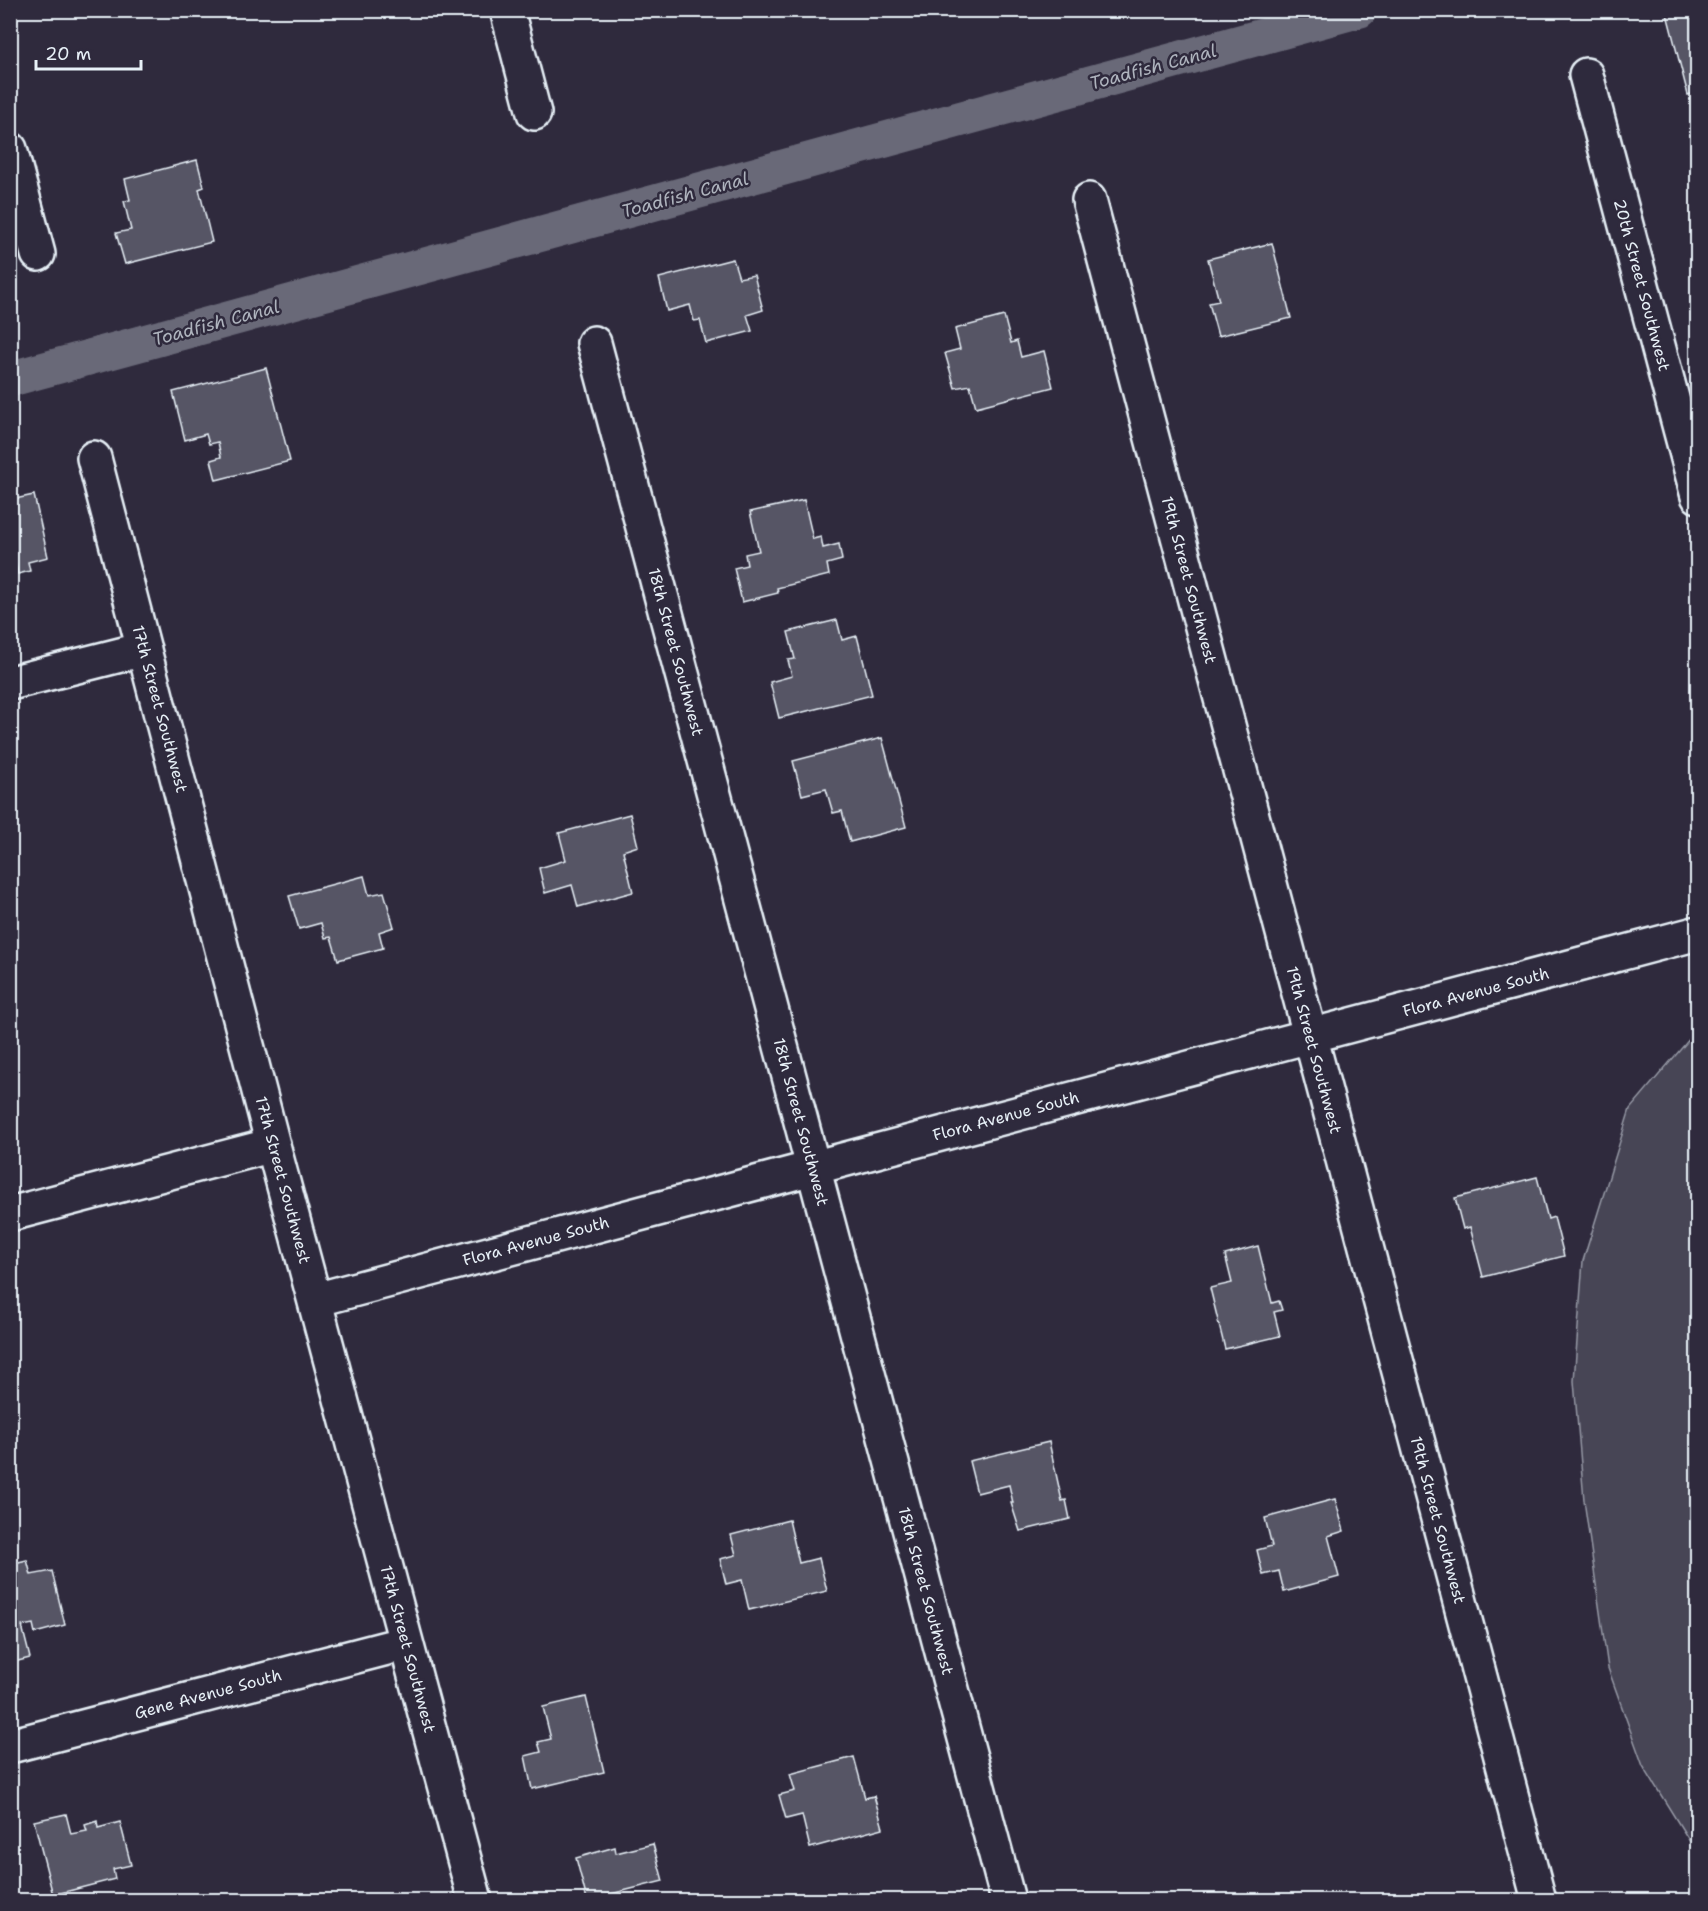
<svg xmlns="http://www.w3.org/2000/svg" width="1708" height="1911" font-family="'Shantell Sans',sans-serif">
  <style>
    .green { fill: #464455; stroke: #979aa6; stroke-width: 1.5 }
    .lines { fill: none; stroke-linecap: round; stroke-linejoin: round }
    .canal { stroke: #696978; stroke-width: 36 }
    .building { fill: #575565; stroke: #e8f1f8; stroke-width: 1.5 }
    .minor-casing { stroke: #e8f1f8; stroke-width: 38 }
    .minor { stroke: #2f2a3d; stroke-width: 33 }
    .labels { text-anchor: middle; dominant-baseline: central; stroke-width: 5; stroke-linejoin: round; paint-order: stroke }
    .street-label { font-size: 16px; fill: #e8f1f8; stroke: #2f2a3d }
    .water-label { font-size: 18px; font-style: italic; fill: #afb4be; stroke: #2f2a3d }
  </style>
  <rect width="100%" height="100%" fill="#2f2a3d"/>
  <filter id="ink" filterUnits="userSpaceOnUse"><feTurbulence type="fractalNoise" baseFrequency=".0167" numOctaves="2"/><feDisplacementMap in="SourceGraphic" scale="12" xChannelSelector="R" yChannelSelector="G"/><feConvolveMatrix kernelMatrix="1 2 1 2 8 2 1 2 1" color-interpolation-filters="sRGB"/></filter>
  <g filter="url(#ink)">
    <path class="green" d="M 1697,1030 L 1697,1853 L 1643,1766 L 1608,1668 L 1584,1500 L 1574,1381 L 1583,1261 L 1630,1109 Z"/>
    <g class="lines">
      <path class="canal" d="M 10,379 L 1359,10"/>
    </g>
    <path class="building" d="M 1666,10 L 1698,10 L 1698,92 L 1688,95 Z
      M 197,160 L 204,187 L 199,189 L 212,242 L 125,264 L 116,233 L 131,230 L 124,201 L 130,200 L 125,179 Z
      M 1272,243 L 1291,318 L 1218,336 L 1209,303 L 1219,301 L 1208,259 Z
      M 733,259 L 739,278 L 754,275 L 763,310 L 747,315 L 752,331 L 706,343 L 700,320 L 694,321 L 690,305 L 667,311 L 659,278 Z
      M 1004,316 L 1011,343 L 1017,341 L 1021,357 L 1044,351 L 1053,387 L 976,407 L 970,385 L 955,388 L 945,353 L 960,349 L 955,329 Z
      M 266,368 L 290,461 L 216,480 L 211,460 L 221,457 L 218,442 L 209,444 L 206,434 L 185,440 L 173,392 Z
      M 34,495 L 48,557 L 28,562 L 30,571 L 18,574 L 16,565 L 10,566 L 10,500 Z
      M 804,500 L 813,539 L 821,537 L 823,548 L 839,544 L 842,560 L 827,564 L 829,575 L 777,588 L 778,593 L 742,602 L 734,568 L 747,565 L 745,554 L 759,551 L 750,512 Z
      M 837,620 L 842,640 L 857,636 L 872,695 L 779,718 L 770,682 L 792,676 L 788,660 L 795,659 L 788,632 Z
      M 882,738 L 906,827 L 850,842 L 842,811 L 833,813 L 826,789 L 802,795 L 793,761 Z
      M 630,814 L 638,846 L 623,851 L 633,892 L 578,907 L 572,885 L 545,893 L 539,868 L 566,860 L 559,833 Z
      M 364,876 L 369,895 L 384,892 L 394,927 L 379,932 L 383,948 L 338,960 L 331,937 L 325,938 L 321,923 L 299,929 L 289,896 Z
      M 1537,1177 L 1548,1219 L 1554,1217 L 1564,1256 L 1483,1277 L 1470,1227 L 1463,1229 L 1455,1198 Z
      M 1258,1246 L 1272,1303 L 1279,1301 L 1282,1310 L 1274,1312 L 1280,1336 L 1225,1349 L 1210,1288 L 1232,1283 L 1225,1255 Z
      M 1049,1442 L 1062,1501 L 1066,1500 L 1070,1519 L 1020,1531 L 1011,1503 L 1013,1503 L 1009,1485 L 977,1493 L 969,1461 Z
      M 1335,1499 L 1344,1531 L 1328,1536 L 1339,1577 L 1284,1592 L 1279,1571 L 1263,1575 L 1257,1550 L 1272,1546 L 1265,1518 Z
      M 789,1520 L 799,1563 L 819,1558 L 827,1591 L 749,1610 L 742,1580 L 726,1584 L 720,1559 L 736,1555 L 731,1535 Z
      M 27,1560 L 31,1575 L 52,1571 L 65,1625 L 35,1633 L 33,1624 L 22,1626 L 30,1658 L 10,1663 L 10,1564 Z
      M 586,1697 L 604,1772 L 532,1789 L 525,1756 L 541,1752 L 538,1742 L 551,1739 L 543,1707 Z
      M 854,1757 L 865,1798 L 874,1796 L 883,1828 L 810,1848 L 802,1815 L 786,1819 L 779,1795 L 795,1791 L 790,1774 Z
      M 66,1814 L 71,1834 L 87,1831 L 85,1825 L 97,1821 L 98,1828 L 120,1822 L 131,1865 L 113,1869 L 115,1879 L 53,1895 L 34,1821 Z
      M 653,1844 L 663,1881 L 587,1900 L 576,1858 L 615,1847 L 616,1853 Z"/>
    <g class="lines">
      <g class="minor-casing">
        <path id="minor" d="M 507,10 L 534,113
          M 1586,75 L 1698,496
          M 10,149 L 38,254
          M 1089,200 L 1539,1900
          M 594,343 L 1008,1900
          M 94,458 L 273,1145 L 475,1900
          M 10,683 L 144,649
          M 10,1214 L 273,1145
          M 315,1300 L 1698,933
          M 10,1746 L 406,1643"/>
      </g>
      <use href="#minor" class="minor"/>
    </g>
  </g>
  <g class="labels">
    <g class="street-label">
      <text transform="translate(1642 285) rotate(75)">20th Street Southwest</text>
      <text transform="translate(1189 580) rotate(75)">19th Street Southwest</text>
      <text transform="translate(676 652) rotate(75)">18th Street Southwest</text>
      <text transform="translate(160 709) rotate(75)">17th Street Southwest</text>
      <text transform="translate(1476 992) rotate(-15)">Flora Avenue South</text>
      <text transform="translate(1314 1050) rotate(75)">19th Street Southwest</text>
      <text transform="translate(1006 1116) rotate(-15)">Flora Avenue South</text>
      <text transform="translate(801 1122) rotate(75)">18th Street Southwest</text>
      <text transform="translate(283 1180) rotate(75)">17th Street Southwest</text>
      <text transform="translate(536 1241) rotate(-15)">Flora Avenue South</text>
      <text transform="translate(1438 1520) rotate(75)">19th Street Southwest</text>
      <text transform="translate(926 1591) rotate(75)">18th Street Southwest</text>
      <text transform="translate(408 1649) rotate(75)">17th Street Southwest</text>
      <text transform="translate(208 1694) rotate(-15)">Gene Avenue South</text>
    </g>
    <g class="water-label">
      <text transform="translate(1153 67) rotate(-15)">Toadfish Canal</text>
      <text transform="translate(685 195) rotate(-15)">Toadfish Canal</text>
      <text transform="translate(216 323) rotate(-15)">Toadfish Canal</text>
    </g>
  </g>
  <rect width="1708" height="1911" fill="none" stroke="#2f2a3d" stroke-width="36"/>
  <rect x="18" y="18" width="1672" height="1875" fill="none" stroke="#e8f1f8" stroke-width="2" filter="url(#ink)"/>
  <path d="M36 60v9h105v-9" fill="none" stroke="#e8f1f8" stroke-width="3"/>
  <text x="45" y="60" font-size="18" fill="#e8f1f8" stroke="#2f2a3d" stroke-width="4.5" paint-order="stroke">20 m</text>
</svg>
